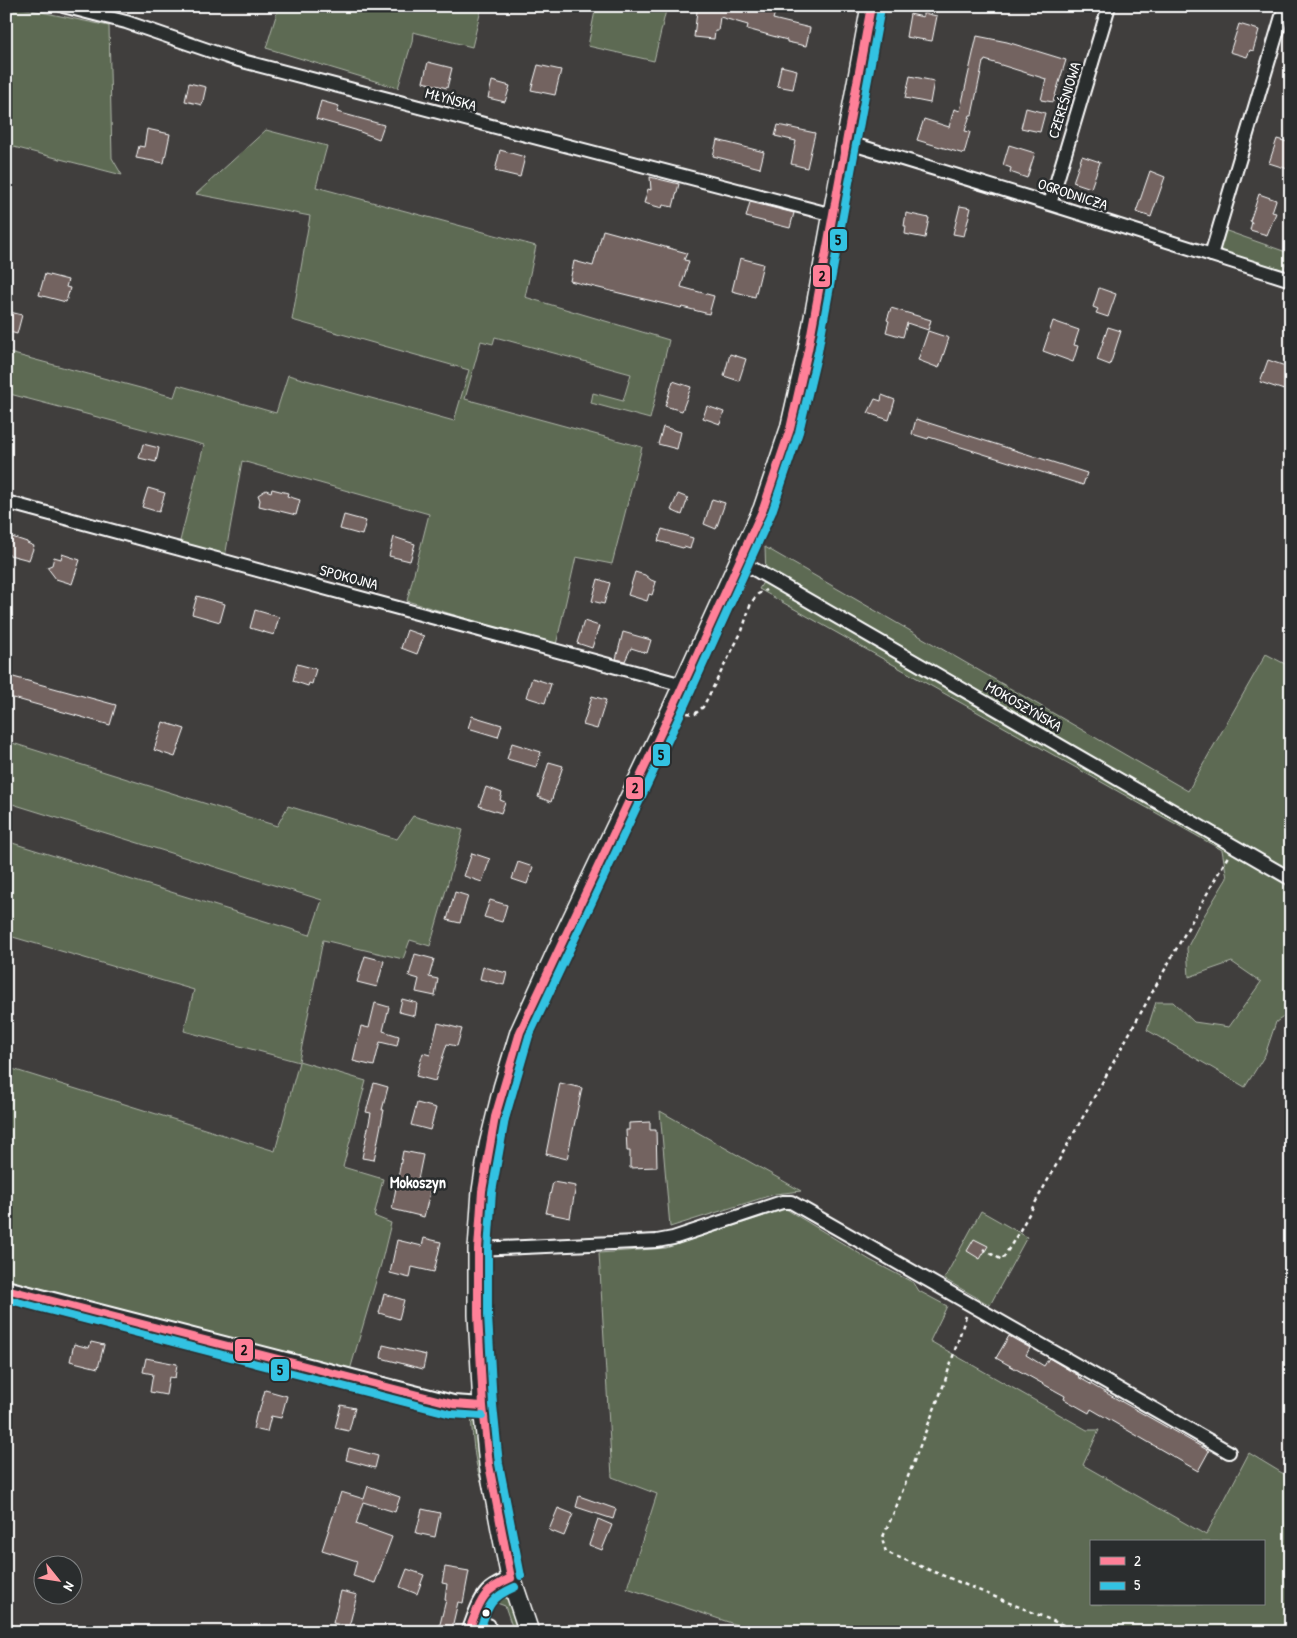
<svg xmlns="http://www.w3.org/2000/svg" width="1297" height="1638" font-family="'Patrick Hand',sans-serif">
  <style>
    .green { fill: #5d6b53; stroke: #aeb5a9; fill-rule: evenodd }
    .building { fill: #736461; stroke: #fff }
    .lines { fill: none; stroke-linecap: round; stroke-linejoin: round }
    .service-casing { stroke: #fff; stroke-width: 10 }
    .minor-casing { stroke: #fff; stroke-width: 16 }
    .tertiary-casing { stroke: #fff; stroke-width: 20 }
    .secondary-casing { stroke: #fff; stroke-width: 22 }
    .path { stroke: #fff; stroke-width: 2.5; stroke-dasharray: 4 4; stroke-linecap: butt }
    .service { stroke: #2a2d2e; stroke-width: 6 }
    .minor { stroke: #2a2d2e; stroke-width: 12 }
    .tertiary { stroke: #2a2d2e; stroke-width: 16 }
    .secondary { stroke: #2a2d2e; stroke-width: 19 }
    .bus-1-casing { stroke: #2a2d2e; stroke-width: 11 }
    .bus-2-casing { stroke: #2a2d2e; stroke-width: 11 }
    .bus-1 { stroke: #ff8098; stroke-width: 8 }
    .bus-2 { stroke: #33c2e2; stroke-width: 8 }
    .bus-dot { fill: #fff; stroke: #2a2d2e; stroke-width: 2 }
    .labels { text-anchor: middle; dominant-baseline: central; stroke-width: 5; stroke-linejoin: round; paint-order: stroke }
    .street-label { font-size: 15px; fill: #fff; stroke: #2a2d2e }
    .neighbourhood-label { font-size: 16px; font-weight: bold; fill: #fff; stroke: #2a2d2e }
    .line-badge { stroke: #2a2d2e; stroke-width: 2 }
    .pale-badge-label { font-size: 14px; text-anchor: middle; font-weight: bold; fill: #111 }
  </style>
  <rect width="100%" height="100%" fill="#403e3d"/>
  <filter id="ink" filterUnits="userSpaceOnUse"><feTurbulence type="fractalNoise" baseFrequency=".02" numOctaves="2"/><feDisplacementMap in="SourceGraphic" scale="10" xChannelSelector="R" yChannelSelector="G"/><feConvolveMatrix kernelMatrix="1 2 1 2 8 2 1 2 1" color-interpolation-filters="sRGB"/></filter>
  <g filter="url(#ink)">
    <path class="green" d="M 279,6 L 482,6 L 472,47 L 413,32 L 412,42 L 398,88 L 266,48 Z
      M 596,6 L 667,6 L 654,61 L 588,46 Z
      M 17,7 L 109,26 L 112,158 L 122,175 L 6,145 L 6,11 Z
      M 266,130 L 327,146 L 316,187 L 536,246 L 525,297 L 669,340 L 650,419 L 591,403 L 593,393 L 623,401 L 631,374 L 495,337 L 493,344 L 481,341 L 465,399 L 642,447 L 612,564 L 576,557 L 556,645 L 407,601 L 429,514 L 242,461 L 225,557 L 179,545 L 204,445 L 6,393 L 6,352 L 174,397 L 178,385 L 276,413 L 288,375 L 454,421 L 469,370 L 292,320 L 310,216 L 196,194 Z
      M 1224,230 L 1289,253 L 1283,272 L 1218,252 Z
      M 765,547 L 1188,791 L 1266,654 L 1285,664 L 1291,654 L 1291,1012 L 1276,1022 L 1265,1055 L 1245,1087 L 1147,1030 L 1156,1002 L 1173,1002 L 1194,1022 L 1229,1027 L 1261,982 L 1232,962 L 1189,977 L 1187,948 L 1202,919 L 1227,878 L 1222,850 L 759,589 L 766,577 Z
      M 6,741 L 277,826 L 288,806 L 397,839 L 413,816 L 463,830 L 430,946 L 410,940 L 403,959 L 323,940 L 299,1061 L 366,1081 L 343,1167 L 383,1179 L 374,1216 L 391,1223 L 381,1264 L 350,1370 L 6,1285 L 6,1067 L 275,1151 L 299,1062 L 184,1031 L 194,990 L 6,935 L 6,841 L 310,935 L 322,900 L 6,802 Z
      M 660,1111 L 801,1191 L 775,1194 L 670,1227 Z
      M 786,1209 L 870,1260 L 914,1283 L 919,1291 L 947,1306 L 930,1341 L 1087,1430 L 1099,1430 L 1083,1465 L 1206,1535 L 1249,1453 L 1282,1473 L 1291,1476 L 1291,1632 L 758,1632 L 627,1588 L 657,1494 L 612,1477 L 599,1253 L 666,1248 ZM 1091,1542 L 1263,1542 L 1263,1604 L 1091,1604 Z
      M 981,1211 L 1027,1237 L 990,1305 L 944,1279 Z
      M 471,1415 L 473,1416 L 475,1419 L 485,1491 C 474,1467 473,1441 471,1415 Z
      M 496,1595 C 513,1594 514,1619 519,1632 L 514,1632 L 505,1606 L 489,1600 Z"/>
    <path class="building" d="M 694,6 L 767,6 L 776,9 L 773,19 L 810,28 L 806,46 L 787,42 L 787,40 L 747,29 L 748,25 L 720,17 L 718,31 L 715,31 L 714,39 L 694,37 L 697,11 L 693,10 Z
      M 923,13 L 937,16 L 932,41 L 906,37 L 910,14 L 923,17 Z
      M 1239,24 L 1259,30 L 1253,51 L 1250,50 L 1247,57 L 1230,52 Z
      M 977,36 L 1007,42 L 1066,60 L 1053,102 L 1041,100 L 1046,79 L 985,60 L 984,62 L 983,62 L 972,115 L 970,115 L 965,131 L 970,132 L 964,154 L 917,140 L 924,119 L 949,127 L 954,109 L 960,111 Z
      M 428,62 L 452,68 L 447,88 L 423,82 Z
      M 538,65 L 561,70 L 555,95 L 531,90 Z
      M 781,66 L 797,70 L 793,89 L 777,86 Z
      M 910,76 L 934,81 L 930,103 L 905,98 Z
      M 492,81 L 510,86 L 505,102 L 488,98 Z
      M 189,83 L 206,87 L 202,105 L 185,101 Z
      M 321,101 L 339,106 L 337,112 L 384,125 L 379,139 L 355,130 L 316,119 Z
      M 1026,108 L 1045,113 L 1040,132 L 1021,128 Z
      M 778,125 L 815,133 L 807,168 L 791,164 L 796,141 L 775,136 Z
      M 147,129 L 170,134 L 164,163 L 136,158 L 139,146 L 144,147 Z
      M 1277,139 L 1291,143 L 1291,170 L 1269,163 Z
      M 717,140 L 764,152 L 760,168 L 713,156 Z
      M 1009,145 L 1035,153 L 1027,178 L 1010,172 L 1011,168 L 1003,165 Z
      M 500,150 L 525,157 L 520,177 L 495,171 Z
      M 1082,156 L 1100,162 L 1091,188 L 1073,182 Z
      M 1150,171 L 1165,177 L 1151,217 L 1136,212 Z
      M 650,177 L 679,184 L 673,207 L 663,205 L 662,208 L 644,203 L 648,189 L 651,190 Z
      M 1259,194 L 1276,200 L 1272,212 L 1276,213 L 1267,235 L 1250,230 L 1252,222 L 1250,221 Z
      M 750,202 L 794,213 L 790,228 L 746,217 Z
      M 960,206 L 971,208 L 964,236 L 953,234 Z
      M 906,213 L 929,218 L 925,238 L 905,234 L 906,226 L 904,226 Z
      M 603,230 L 687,253 L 684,260 L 689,261 L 681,287 L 714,296 L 709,314 L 682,307 L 681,308 L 570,281 L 574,261 L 593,266 Z
      M 740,258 L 763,264 L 755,297 L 732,291 Z
      M 45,274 L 68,280 L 66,287 L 70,288 L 66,302 L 39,295 Z
      M 1099,288 L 1116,294 L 1108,317 L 1096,313 L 1098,309 L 1093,307 Z
      M 891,308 L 931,320 L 928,330 L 907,323 L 903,337 L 886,332 L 889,321 L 887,320 Z
      M 10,312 L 22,315 L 17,334 L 6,331 Z
      M 1053,321 L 1079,330 L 1074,345 L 1078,346 L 1073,362 L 1043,351 Z
      M 1108,327 L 1121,331 L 1110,365 L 1097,360 Z
      M 928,331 L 949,338 L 939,368 L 918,360 Z
      M 730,354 L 746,359 L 739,381 L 724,376 Z
      M 1268,360 L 1291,368 L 1284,390 L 1260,382 Z
      M 673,381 L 691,387 L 682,411 L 665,406 Z
      M 882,395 L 895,400 L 889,420 L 868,413 L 875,399 L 881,401 Z
      M 707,406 L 724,412 L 720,424 L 703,418 Z
      M 916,419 L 1087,473 L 1083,485 L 929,437 L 928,439 L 912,434 Z
      M 663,427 L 681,432 L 677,449 L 658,444 Z
      M 143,444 L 159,448 L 156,462 L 139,458 Z
      M 148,488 L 165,493 L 159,512 L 142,507 Z
      M 272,489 L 288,493 L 287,496 L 300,500 L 296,515 L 259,506 L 260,500 L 258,495 L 266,490 L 271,492 Z
      M 678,494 L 688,498 L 682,515 L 671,510 Z
      M 712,499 L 725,503 L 716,529 L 704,524 Z
      M 344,515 L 366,521 L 362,535 L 340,529 Z
      M 662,529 L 693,538 L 690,549 L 684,547 L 683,548 L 658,541 Z
      M 6,535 L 27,542 L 27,543 L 34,546 L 29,560 L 6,554 Z
      M 394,537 L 415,544 L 410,561 L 389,556 Z
      M 62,554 L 80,560 L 72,584 L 56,579 L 47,567 L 52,565 L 54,557 L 61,559 Z
      M 635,572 L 645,575 L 651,580 L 656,582 L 652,595 L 649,594 L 647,601 L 628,595 Z
      M 598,579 L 610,583 L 604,604 L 592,601 Z
      M 197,596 L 225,604 L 220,622 L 192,614 Z
      M 255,610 L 279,617 L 274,635 L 250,628 Z
      M 584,621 L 599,626 L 592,648 L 577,643 Z
      M 407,630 L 424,636 L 417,654 L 401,648 Z
      M 623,632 L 651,640 L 647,653 L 631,648 L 625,661 L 616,659 Z
      M 297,664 L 316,669 L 312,684 L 309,683 L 308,686 L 293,681 Z
      M 6,675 L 116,705 L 110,725 L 6,696 Z
      M 532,678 L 551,684 L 545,703 L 526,697 Z
      M 592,696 L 606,700 L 597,729 L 583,725 Z
      M 472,716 L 502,725 L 498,737 L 468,728 Z
      M 163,722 L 185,729 L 175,757 L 154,750 Z
      M 512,743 L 541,752 L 536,767 L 507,759 Z
      M 549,762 L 563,766 L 551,802 L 538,797 Z
      M 486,787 L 502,793 L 500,800 L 505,802 L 501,813 L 479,806 Z
      M 472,853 L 490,859 L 482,882 L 464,876 Z
      M 518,862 L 533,867 L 527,884 L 512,879 Z
      M 455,892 L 468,896 L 460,923 L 447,920 Z
      M 490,900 L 507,905 L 502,922 L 484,917 Z
      M 415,954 L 434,959 L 429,977 L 438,979 L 435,996 L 416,992 L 419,979 L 409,976 Z
      M 365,956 L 384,961 L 377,987 L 357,982 Z
      M 483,967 L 507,973 L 504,985 L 480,979 Z
      M 402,999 L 417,1003 L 415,1016 L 399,1012 Z
      M 375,1003 L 389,1007 L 383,1031 L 399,1036 L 397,1046 L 380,1042 L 374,1066 L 353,1061 L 361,1026 L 369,1028 Z
      M 438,1023 L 462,1029 L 457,1046 L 447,1044 L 435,1081 L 416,1076 L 423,1053 L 430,1055 Z
      M 374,1083 L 388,1087 L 382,1110 L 384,1110 L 374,1160 L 362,1158 L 371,1113 L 366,1112 Z
      M 560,1083 L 582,1088 L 567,1159 L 546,1154 Z
      M 417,1103 L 436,1108 L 430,1130 L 411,1125 Z
      M 650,1122 L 650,1130 L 656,1130 L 657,1167 L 630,1168 L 630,1151 L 627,1151 L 626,1130 L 629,1130 L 629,1123 Z
      M 403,1151 L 423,1155 L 417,1184 L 431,1188 L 424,1217 L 392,1209 Z
      M 553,1182 L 576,1186 L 570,1218 L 546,1213 Z
      M 424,1238 L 441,1242 L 434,1272 L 412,1267 L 410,1278 L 390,1273 L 397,1240 L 422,1246 Z
      M 974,1239 L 988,1246 L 980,1259 L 967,1251 Z
      M 384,1294 L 404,1300 L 399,1319 L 379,1313 Z
      M 1009,1336 L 1030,1348 L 1026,1355 L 1044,1366 L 1049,1358 L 1079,1376 L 1078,1377 L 1209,1451 L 1198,1471 L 1091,1409 L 1089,1413 L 1064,1399 L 1065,1396 L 996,1358 Z
      M 91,1342 L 104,1345 L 98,1368 L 70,1361 L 74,1344 L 89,1348 Z
      M 383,1345 L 426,1355 L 423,1369 L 381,1358 Z
      M 146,1358 L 177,1364 L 175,1378 L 169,1377 L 166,1395 L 150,1392 L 153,1374 L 143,1372 Z
      M 265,1390 L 287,1396 L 281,1418 L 271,1416 L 267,1432 L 253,1429 L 257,1412 L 259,1412 Z
      M 341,1405 L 355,1408 L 349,1431 L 335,1428 Z
      M 349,1448 L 378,1456 L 375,1468 L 346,1460 Z
      M 368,1486 L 400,1497 L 395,1512 L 363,1502 L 356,1524 L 392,1537 L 375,1583 L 353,1576 L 357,1561 L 322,1550 L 341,1492 L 364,1499 Z
      M 579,1496 L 616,1509 L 613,1519 L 576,1507 Z
      M 558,1508 L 573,1514 L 564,1536 L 549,1530 Z
      M 422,1509 L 440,1513 L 435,1537 L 416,1533 Z
      M 598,1519 L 612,1525 L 602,1550 L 589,1545 Z
      M 445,1567 L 469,1571 L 463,1603 L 458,1602 L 451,1632 L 438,1632 L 446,1600 L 445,1600 L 447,1584 L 442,1583 Z
      M 407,1569 L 424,1575 L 417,1594 L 400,1587 Z
      M 341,1591 L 357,1595 L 349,1627 L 333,1623 Z"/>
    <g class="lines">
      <g class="service-casing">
        <path id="service" d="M 475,1616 L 491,1623 L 493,1632"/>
      </g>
      <g class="minor-casing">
        <path id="minor" d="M 63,6 L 126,22 L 231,58 L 833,215
          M 846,142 L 1050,204 L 1291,280
          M 1050,204 L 1109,6
          M 1211,255 L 1285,6
          M 6,502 L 683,685
          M 740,562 L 759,572 L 1291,879
          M 478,1249 L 657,1241 L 673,1238 L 782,1202 L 791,1202 L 1229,1452
          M 468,1632 C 474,1618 478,1599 490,1589 C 496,1584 504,1581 511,1578"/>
      </g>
      <g class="tertiary-casing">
        <path id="tertiary" d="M 6,1289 L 453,1404 L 483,1406"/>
      </g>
      <g class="secondary-casing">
        <path id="secondary" d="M 529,1632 L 511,1578 L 501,1529 L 489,1465 L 483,1406 L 478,1315 L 478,1249 L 482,1191 L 489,1145 L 503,1088 L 520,1032 L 556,953 L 673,707 L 763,509 L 790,429 L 808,350 L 871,6"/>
      </g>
      <path class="path" d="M 687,713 L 695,714 L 703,707 L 742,631 L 751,603 L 758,594 L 766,590
        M 983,1249 L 1002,1260 L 1019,1232 L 1228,856
        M 966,1316 L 944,1384 L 895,1510 L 882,1539 L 886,1552 L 1080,1632"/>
      <use href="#service" class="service"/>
      <use href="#minor" class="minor"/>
      <use href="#tertiary" class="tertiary"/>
      <use href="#secondary" class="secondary"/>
      <g class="bus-1-casing">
        <path id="bus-1" d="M 6,1289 L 453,1404 L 483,1406
          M 511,1578 L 489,1465 L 483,1406 L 478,1315 L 478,1249 L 482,1191 L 495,1117 L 520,1032 L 673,707 L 763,509 L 790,429 L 808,350 L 871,6
          M 468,1632 C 480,1603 480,1591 511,1578"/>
      </g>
      <g class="bus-2-casing">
        <path id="bus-2" d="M 6,1299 L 451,1414 L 482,1416
          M 521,1576 L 499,1464 L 493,1405 L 488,1315 L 488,1249 L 492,1192 L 505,1119 L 529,1036 L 682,711 L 772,512 L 799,432 L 818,352 L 881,8
          M 479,1632 C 488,1607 489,1598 515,1587"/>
      </g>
      <use href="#bus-1" class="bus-1"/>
      <use href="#bus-2" class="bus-2"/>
    </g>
  </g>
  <circle class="bus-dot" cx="486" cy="1613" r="4.5"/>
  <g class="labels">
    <g class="street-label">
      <text transform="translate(451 99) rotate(15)">MŁYŃSKA</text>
      <text transform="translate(1064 100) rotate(-73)">CZEREŚNIOWA</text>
      <text transform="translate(1073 194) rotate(18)">OGRODNICZA</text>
      <text transform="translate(349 577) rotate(15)">SPOKOJNA</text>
      <text transform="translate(1024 706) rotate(30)">MOKOSZYŃSKA</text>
    </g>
    <g class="neighbourhood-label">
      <text x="418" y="1182">Mokoszyn</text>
    </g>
  </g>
  <g class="line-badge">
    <rect x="829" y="228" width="19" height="24" rx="5" fill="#33c2e2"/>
    <rect x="812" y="264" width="19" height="24" rx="5" fill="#ff8098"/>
    <rect x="652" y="743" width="19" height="24" rx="5" fill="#33c2e2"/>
    <rect x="625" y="776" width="19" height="24" rx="5" fill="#ff8098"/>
    <rect x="234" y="1338" width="20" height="24" rx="5" fill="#ff8098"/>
    <rect x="270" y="1358" width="20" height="24" rx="5" fill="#33c2e2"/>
  </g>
  <g class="pale-badge-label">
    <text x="838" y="245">5</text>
    <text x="822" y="281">2</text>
    <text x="661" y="760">5</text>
    <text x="635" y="793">2</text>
    <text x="244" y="1355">2</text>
    <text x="280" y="1375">5</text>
  </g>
  <rect width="1297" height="1638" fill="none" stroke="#2a2d2e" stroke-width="25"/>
  <rect x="12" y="12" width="1272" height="1613" fill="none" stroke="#fff" stroke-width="2" filter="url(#ink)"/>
  <rect x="1090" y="1540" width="175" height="65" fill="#2a2d2e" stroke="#7f8182"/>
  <rect x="1100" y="1557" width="25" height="8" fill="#ff8098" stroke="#7f8182"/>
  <text x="1134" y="1566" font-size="15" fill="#ffffff">2</text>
  <rect x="1100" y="1582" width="25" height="8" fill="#33c2e2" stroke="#7f8182"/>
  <text x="1134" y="1590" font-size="15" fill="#ffffff">5</text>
  <g transform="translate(58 1580) rotate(120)"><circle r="24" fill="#2a2d2e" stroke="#7f8182"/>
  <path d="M0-4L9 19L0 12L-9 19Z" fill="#ff9aa2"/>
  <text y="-8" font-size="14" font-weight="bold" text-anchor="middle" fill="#ffffff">N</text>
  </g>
</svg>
